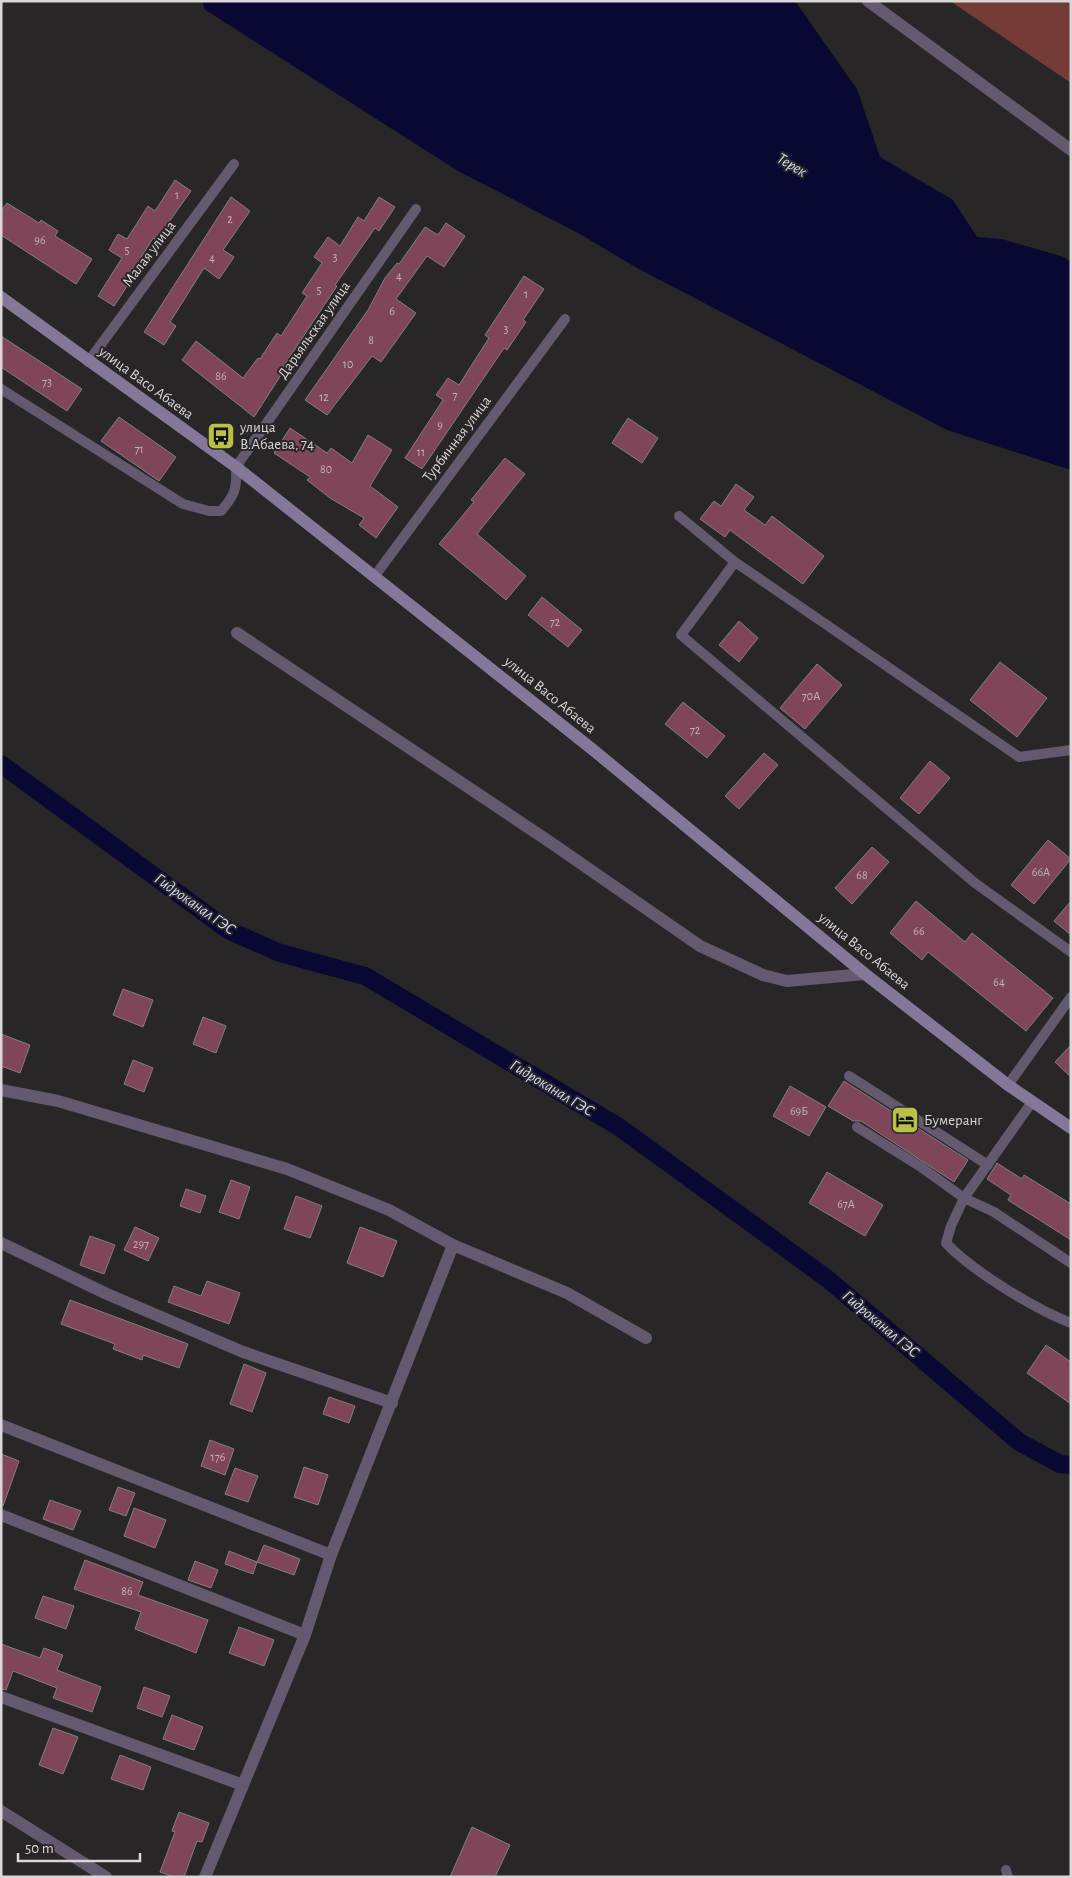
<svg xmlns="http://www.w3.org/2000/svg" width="1072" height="1878" font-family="'Alegreya Sans',sans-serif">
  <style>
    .forest { fill: #753c36 }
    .water { fill: #090833 }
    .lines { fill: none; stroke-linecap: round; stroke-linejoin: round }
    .canal { stroke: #090833; stroke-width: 18 }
    .building { fill: #7f4659; stroke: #827f80 }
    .service { stroke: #635a70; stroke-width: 10 }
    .minor { stroke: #635a70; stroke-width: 12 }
    .secondary { stroke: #85779a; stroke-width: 12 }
    .labels { text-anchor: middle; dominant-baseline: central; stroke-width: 4; stroke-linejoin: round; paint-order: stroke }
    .number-label { font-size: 12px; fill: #c2b3b8 }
    .street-label { font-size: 15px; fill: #d9d7d8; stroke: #282627 }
    .poi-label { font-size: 15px; fill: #d9d7d8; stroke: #282627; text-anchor: start }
    .water-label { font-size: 16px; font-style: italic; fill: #d2daf9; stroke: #282627 }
  </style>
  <rect width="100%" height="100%" fill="#282627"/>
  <path class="forest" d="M 950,1 L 1071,1 L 1071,83 Z"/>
  <path class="water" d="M 203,1 L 795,1 L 857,89 L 880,157 L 953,200 L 977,237 L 1002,239 L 1064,257 L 1071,262 L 1071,470 L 947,430 L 637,268 L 578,233 L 458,171 L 204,9 Z"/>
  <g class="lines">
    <path class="canal" d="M 1,764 L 228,930 L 280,953 L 365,976 L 619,1127 L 829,1280 L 1019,1442 L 1060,1464 L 1071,1465"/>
  </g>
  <path class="building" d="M 175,180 L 191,191 L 156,240 L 153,238 L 134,269 L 137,271 L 114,306 L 98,296 L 122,258 L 109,250 L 118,234 L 127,239 L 148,206 L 155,211 Z
    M 231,197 L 250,211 L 223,250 L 234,257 L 219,279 L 204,268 L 170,322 L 176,326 L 164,345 L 144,332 Z
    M 379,197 L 395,207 L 379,231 L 375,228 L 335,285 L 337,286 L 279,373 L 281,375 L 254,417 L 182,360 L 196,341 L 243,378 L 258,358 L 260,359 L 277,333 L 281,336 L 307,296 L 302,293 L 322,263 L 314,257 L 328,237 L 340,246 L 358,217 L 364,221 Z
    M 7,203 L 39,223 L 41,220 L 58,231 L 55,236 L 92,259 L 76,284 L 1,235 L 1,211 Z
    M 446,223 L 465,236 L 444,267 L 427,256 L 396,299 L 416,313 L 381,362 L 372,356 L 327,415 L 305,400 L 368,310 L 385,278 L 397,263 L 399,264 L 425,227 L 438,235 Z
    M 524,276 L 544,289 L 523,320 L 526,322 L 507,350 L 504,348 L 422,469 L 405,458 L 443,400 L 436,395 L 448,378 L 459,385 L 489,338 L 485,335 Z
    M 1,336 L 82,389 L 67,411 L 1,367 Z
    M 119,417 L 176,457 L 159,481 L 101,441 Z
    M 628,418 L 658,438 L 642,463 L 612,443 Z
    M 290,428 L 327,453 L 331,448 L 352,463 L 368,435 L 392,450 L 370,486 L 398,507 L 376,538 L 359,525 L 364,518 L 330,498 L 307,480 L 310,477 L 274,453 Z
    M 505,458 L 525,474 L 477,534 L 526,576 L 506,600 L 439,544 L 474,502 L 471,500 Z
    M 736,484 L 754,497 L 744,510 L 765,525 L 772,516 L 824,556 L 803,584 L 730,530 L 725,537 L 700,519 L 714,501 L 721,506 Z
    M 542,597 L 582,630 L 568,647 L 528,615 Z
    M 739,621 L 758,638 L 739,662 L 719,645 Z
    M 1000,662 L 1047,698 L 1017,737 L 970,700 Z
    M 817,664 L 842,685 L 805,729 L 780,708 Z
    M 683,702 L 725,736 L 707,758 L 665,724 Z
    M 764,753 L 778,765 L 739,809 L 725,796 Z
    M 930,761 L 950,778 L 919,814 L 900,798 Z
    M 1048,840 L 1071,859 L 1034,904 L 1011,885 Z
    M 872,847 L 889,862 L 852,904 L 835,888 Z
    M 916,901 L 965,942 L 972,933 L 1053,998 L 1026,1031 L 928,952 L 922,960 L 890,933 Z
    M 1071,901 L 1071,935 L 1054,921 Z
    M 123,989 L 153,1000 L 143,1027 L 113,1015 Z
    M 203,1017 L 226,1026 L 216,1053 L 193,1044 Z
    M 1,1034 L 30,1045 L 20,1073 L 1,1066 Z
    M 1071,1045 L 1071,1077 L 1055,1062 Z
    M 133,1060 L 153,1068 L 144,1092 L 124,1084 Z
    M 844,1081 L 968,1160 L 954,1182 L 861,1121 L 853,1121 L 828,1106 Z
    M 790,1086 L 826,1107 L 809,1136 L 773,1116 Z
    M 997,1163 L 1022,1179 L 1024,1175 L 1071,1204 L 1071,1240 L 1008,1200 L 1011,1195 L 987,1179 Z
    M 827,1172 L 883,1205 L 865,1236 L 809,1203 Z
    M 231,1180 L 250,1187 L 239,1219 L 219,1212 Z
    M 186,1189 L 206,1196 L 200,1213 L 180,1206 Z
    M 296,1196 L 322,1206 L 310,1238 L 284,1229 Z
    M 135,1227 L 159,1238 L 148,1261 L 124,1250 Z
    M 360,1227 L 397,1241 L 383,1277 L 347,1263 Z
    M 90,1236 L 115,1245 L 104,1274 L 80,1265 Z
    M 207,1281 L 240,1293 L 229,1324 L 168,1302 L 174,1286 L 201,1296 Z
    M 70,1300 L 188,1344 L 179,1368 L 143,1355 L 142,1360 L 113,1349 L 115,1344 L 61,1324 Z
    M 1046,1345 L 1071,1362 L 1071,1404 L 1027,1373 Z
    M 244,1364 L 266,1373 L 252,1412 L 230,1404 Z
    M 329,1397 L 355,1406 L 349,1423 L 323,1414 Z
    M 210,1440 L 234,1449 L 225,1475 L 201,1466 Z
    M 1,1454 L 19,1461 L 3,1506 L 1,1506 Z
    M 304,1467 L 328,1475 L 318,1505 L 294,1497 Z
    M 235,1468 L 258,1476 L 248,1502 L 225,1494 Z
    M 118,1487 L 135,1493 L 126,1516 L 109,1510 Z
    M 50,1500 L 81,1511 L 73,1530 L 43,1519 Z
    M 134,1508 L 166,1520 L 155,1548 L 124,1536 Z
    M 264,1545 L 300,1559 L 294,1575 L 257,1562 Z
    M 229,1551 L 257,1562 L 253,1574 L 225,1564 Z
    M 85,1560 L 143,1582 L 138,1595 L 208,1620 L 196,1653 L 135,1629 L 141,1612 L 74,1589 Z
    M 195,1561 L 218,1570 L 211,1588 L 188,1580 Z
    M 43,1596 L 74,1606 L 66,1629 L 35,1618 Z
    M 239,1627 L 274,1640 L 264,1666 L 229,1653 Z
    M 1,1644 L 40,1658 L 44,1648 L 63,1655 L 57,1670 L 101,1687 L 92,1712 L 53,1698 L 57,1688 L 13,1671 L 6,1690 L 1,1689 Z
    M 144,1687 L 170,1696 L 162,1717 L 137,1708 Z
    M 172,1715 L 203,1727 L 194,1750 L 163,1739 Z
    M 53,1728 L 78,1737 L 63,1774 L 39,1765 Z
    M 120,1755 L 151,1767 L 143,1790 L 111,1779 Z
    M 179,1812 L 209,1823 L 202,1842 L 197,1841 L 184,1877 L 174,1877 L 160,1872 L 175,1832 L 172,1831 Z
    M 472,1827 L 510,1845 L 495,1877 L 450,1877 Z"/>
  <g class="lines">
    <path class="service" d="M 88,362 L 234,164
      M 1,389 L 183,504 L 209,511 L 221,511 C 235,495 237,489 236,467 L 416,209
      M 679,516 L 735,562 L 1019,757 L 1071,750
      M 735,562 L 681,635 L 975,883 L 1071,952
      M 374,577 L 565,319
      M 849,1076 L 988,1165
      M 1008,1085 L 1071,997
      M 1032,1102 L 964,1198 L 994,1212 L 1071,1263
      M 857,1127 L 921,1167 L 964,1198 L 951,1226 L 946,1243 C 971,1270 1036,1310 1071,1323
      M 1006,1870 L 1008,1877"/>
    <path class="minor" d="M 868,1 L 1071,150
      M 237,633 L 550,842 L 700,946 L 763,975 L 787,981 L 865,974
      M 1,1090 L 58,1101 L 287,1169 L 389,1210 L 453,1245 L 567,1293 L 646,1338
      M 1,1243 L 107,1294 L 243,1352 L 392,1403
      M 1,1425 L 331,1555
      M 1,1515 L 305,1635
      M 1,1697 L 243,1785
      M 1,1811 L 106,1877
      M 205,1877 L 305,1635 L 331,1555 L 453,1245"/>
    <path class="secondary" d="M 1,297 L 236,467 L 592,749 L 865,974 L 1008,1085 L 1071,1128"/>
  </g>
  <defs>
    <g id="bus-square" transform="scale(1.4375)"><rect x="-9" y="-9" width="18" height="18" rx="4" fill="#bac045" stroke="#282627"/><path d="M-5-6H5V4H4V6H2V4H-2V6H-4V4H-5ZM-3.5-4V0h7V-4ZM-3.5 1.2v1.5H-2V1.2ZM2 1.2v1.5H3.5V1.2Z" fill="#111"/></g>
    <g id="hotel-square" transform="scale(1.4375)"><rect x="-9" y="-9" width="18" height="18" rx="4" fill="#bac045" stroke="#282627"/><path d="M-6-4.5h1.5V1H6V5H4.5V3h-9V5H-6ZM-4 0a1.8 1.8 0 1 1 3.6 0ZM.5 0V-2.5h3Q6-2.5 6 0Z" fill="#111"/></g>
  </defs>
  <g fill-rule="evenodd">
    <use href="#bus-square" x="221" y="436"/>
    <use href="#hotel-square" x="905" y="1120"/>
  </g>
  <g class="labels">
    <g class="number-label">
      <text x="177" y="195">1</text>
      <text x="230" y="219">2</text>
      <text x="40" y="240">96</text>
      <text x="127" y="250">5</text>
      <text x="335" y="257">3</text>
      <text x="212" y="258">4</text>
      <text x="399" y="276">4</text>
      <text x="319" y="290">5</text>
      <text x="526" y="294">1</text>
      <text x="392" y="311">6</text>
      <text x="506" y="329">3</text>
      <text x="371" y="340">8</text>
      <text x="348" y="364">10</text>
      <text x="221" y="376">86</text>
      <text x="47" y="382">73</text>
      <text x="455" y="395">7</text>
      <text x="324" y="397">12</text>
      <text x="440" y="425">9</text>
      <text x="139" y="449">71</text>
      <text x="421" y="452">11</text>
      <text x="326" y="469">80</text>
      <text x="555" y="622">72</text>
      <text x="811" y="696">70А</text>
      <text x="695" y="730">72</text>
      <text x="1041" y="872">66А</text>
      <text x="862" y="875">68</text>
      <text x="919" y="931">66</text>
      <text x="999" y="982">64</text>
      <text x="799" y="1111">69Б</text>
      <text x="846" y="1204">67А</text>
      <text x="141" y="1244">297</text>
      <text x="218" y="1457">176</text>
      <text x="127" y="1591">86</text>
    </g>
    <g class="street-label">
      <text transform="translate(149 254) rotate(-53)">Малая улица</text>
      <text transform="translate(314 330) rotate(-55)">Дарьяльская улица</text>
      <text transform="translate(146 383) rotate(36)">улица Васо Абаева</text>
      <text transform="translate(457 439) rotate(-53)">Турбинная улица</text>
      <text transform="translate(550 695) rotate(39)">улица Васо Абаева</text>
      <text transform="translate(864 951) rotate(39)">улица Васо Абаева</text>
    </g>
    <g class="poi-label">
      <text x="240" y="427">улица<tspan x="240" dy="17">В.Абаева, 74</tspan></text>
      <text x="924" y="1120">Бумеранг</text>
    </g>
    <g class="water-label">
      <text transform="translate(792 165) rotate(31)">Терек</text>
      <text transform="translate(195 904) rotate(35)">Гидроканал ГЭС</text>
      <text transform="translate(552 1088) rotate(31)">Гидроканал ГЭС</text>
      <text transform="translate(881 1324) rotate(40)">Гидроканал ГЭС</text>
    </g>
  </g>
  <rect width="1072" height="1878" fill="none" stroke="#d9d7d8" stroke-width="5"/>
  <path d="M18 1853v8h122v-8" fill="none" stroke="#d9d7d8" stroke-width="2.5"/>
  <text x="25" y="1853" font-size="15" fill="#d9d7d8" stroke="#282627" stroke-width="4" paint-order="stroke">50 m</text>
</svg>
